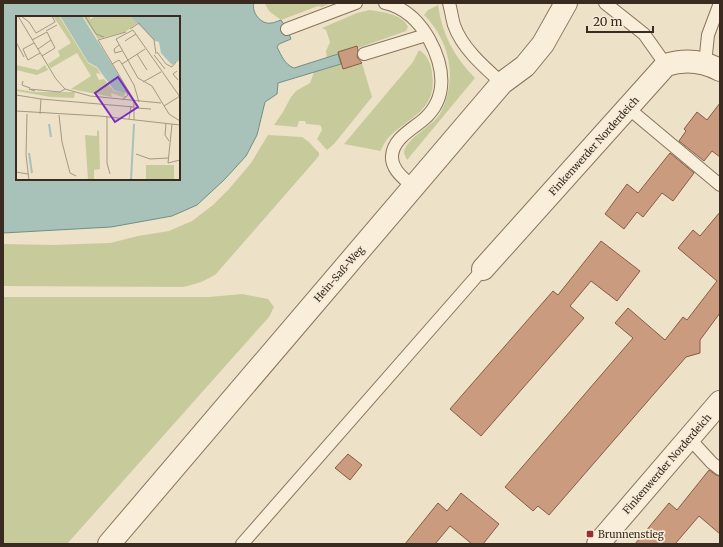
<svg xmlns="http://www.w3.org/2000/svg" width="723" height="547" font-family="Merriweather,serif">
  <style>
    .green { fill: #c7cb9b }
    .water { fill: #a8c1b9; stroke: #6f9086; fill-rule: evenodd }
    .building { fill: #ca9b7e; stroke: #875c43 }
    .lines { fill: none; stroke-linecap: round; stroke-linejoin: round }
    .service-casing { stroke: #89735d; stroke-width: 14 }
    .minor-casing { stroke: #89735d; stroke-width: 24 }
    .tertiary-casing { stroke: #89735d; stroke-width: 24 }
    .service { stroke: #f8eeda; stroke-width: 12 }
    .minor { stroke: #f8eeda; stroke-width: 22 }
    .tertiary { stroke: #f8eeda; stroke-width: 22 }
    .poi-dot { fill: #962e32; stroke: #f5ebd6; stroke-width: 1.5 }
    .labels { text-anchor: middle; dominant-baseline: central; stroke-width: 3.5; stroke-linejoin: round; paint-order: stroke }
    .street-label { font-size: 10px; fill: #392b20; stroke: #f5ebd6 }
    .poi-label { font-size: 10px; fill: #392b20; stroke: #f5ebd6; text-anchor: start }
    .inset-river { fill: none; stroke: #a8c1b9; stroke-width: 2 }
    .inset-road { fill: none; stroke: #a59884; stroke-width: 1 }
    .view { fill: #7b2cbf; fill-opacity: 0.15; stroke: #7b2cbf; stroke-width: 2 }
    .inset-edge { fill: none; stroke: #392b20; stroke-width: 2 }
  </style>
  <rect width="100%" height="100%" fill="#ede1c7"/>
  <path class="green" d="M 265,3 L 331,3 L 322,7 L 318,6 L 281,20 C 274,14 268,13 265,3 Z
    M 438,5 C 442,34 454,57 475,78 L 407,160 L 404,153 C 405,140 428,128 437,118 C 441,113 444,106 446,99 C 456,69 446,37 424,15 L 428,10 Z
    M 370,10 C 382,12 403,14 408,27 L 406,31 L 358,48 L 356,46 L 338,52 L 338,54 L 327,58 L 326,51 L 330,42 L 326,30 L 322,28 L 357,13 Z
    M 419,50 C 427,55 431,63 432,73 C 439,120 392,119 381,151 L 344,144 L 413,62 Z
    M 362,63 L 372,97 L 334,144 L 327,150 L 317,139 L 322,130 L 321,126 L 319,125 L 306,124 L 305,121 L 299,121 L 297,127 L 274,125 L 283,112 L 291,97 L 296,91 L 310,83 L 314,72 L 341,64 L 343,69 Z
    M 268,135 L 302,137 L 309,142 L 319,153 L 319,156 L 216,274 C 205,281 195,285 182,287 L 3,286 L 3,244 L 52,245 L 110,243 L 138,236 L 169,231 L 192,221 L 213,205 L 229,189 L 251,163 Z
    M 242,294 L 268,299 L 274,307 L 269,317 L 67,544 L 3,544 L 3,297 L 209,297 Z"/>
  <path class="water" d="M 3,3 L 254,3 C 251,12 261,25 271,23 C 274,23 278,21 281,20 L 287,29 L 291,39 L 279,44 L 277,47 C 281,55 285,65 294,68 L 338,54 L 341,64 L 278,83 L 277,94 L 265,102 L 257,135 L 246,156 L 224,180 L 197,205 L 172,216 L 111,227 L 3,233 ZM 17,17 L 179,17 L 179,179 L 17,179 Z"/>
  <path class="building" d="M 357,46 L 358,50 L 357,57 L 362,63 L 343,69 L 338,52 Z
    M 720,103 L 720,157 L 712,151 L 704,161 L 679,141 L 686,131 L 684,129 L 697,112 L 707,120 Z
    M 670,153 L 694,173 L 673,201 L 662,193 L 643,217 L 637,212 L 624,229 L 605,214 L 627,184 L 638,193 Z
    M 720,212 L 720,313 L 700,340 L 700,353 L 686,357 L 549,515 L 538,506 L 533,511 L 505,487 L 633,338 L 615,323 L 628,308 L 665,340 L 683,317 L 687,320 L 717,281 L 678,248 L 693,230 L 700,236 Z
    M 601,241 L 640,271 L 617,301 L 591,281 L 570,306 L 584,318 L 481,436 L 450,409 L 553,291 L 558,295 Z
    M 348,454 L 362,465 L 350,480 L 335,468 Z
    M 709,470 L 716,475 L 720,476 L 720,534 L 699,516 L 675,544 L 635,544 L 669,503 L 677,510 Z
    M 461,493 L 499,524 L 483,544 L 472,544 L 450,526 L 435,544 L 405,544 L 438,503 L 447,511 Z"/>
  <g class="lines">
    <g class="service-casing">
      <path id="service" d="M 385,3 C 406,8 419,21 429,39 C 444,66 449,98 423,120 C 411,130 393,139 392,156 C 391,170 405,179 414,188
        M 449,3 C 451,10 452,18 454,25 C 462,48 484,67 502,83
        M 605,3 L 644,34 L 666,65
        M 287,29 L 356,3
        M 364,54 L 426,35
        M 705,64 L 708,35 L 720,3
        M 628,108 L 720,185
        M 689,438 L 712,463 L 720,469
        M 242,544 L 483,269"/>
    </g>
    <g class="minor-casing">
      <path id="minor" d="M 483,269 L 666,65 C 685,59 703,61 720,70
        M 109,544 L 502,83 L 525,66 L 543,44 L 566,3"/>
    </g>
    <g class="tertiary-casing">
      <path id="tertiary" d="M 598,544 L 720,402"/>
    </g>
    <use href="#service" class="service"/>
    <use href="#minor" class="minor"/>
    <use href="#tertiary" class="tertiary"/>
  </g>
  <rect class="poi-dot" x="586" y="530" width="8" height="8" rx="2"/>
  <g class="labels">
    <g class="street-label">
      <text transform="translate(594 146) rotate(-48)">Finkenwerder Norderdeich</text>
      <text transform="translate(339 274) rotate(-49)">Hein-Saß-Weg</text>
      <text transform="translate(667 464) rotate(-49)">Finkenwerder Norderdeich</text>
    </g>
    <g class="poi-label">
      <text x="598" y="534">Brunnenstieg</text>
    </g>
  </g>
  <g transform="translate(16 16)">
    <rect width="164" height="164" fill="#ede1c7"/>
    <path d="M 37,0 L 43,0 L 72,47 L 81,52 L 85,59 L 82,57 L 80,58 L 83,64 L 88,63 L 98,75 L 109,76 L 112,79 L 109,77 L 108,80 L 111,80 L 109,82 L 95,77 L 96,81 L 55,73 L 75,60 L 61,37 L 35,52 L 32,48 L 44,40 L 42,35 L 55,27 ZM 67,0 L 74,0 L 74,3 L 80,0 L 113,0 L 123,6 L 109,16 L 82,23 ZM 0,49 L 22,54 L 29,49 L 32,54 L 21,59 L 0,54 ZM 0,73 L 19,76 L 59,76 L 58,82 L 35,81 L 0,75 ZM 81,114 L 83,115 L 84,153 L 78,154 L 78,164 L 72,164 L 69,119 L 81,120 ZM 130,149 L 158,149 L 158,164 L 130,164 Z" fill="#c7cb9b"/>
    <path d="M 44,0 L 66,0 L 110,71 L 109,77 L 98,74 L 81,51 L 72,46 ZM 114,0 L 164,0 L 164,44 L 156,49 L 145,37 L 143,26 L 139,25 Z" fill="#a8c1b9"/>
    <path class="inset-river" d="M 150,0 L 164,20M 153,0 L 162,15M 158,0 L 164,19M 33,108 L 35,121M 13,137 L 16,157M 115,164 L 118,108"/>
    <path class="inset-road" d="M 2,0 L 40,63 L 49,73 L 74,80 L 145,87M 5,0 L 13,6 L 20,17 L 39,6 L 36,0M 69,0 L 80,18 L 88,21M 114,13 L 123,7 L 138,24 L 140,38M 30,15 L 41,9M 16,24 L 31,16 L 39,32 L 26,40M 82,24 L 110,16M 82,24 L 118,84 L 118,91M 109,25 L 120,18M 0,26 L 8,41M 18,27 L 7,33 L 10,40 L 12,44 L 24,37M 103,29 L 98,33 L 99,37 L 106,35M 22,33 L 35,24M 141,36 L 150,48 L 156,51 L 160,46M 121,38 L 131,54M 138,39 L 149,53M 96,48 L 103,44 L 106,48M 161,55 L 157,58 L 162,64M 7,65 L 6,69 L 14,72M 127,66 L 145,56M 19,75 L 13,73 L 44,76 L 49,73M 0,79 L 25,83 L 118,91 L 118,104M 106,84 L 112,79 L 109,74M 123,86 L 118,69 L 106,48 L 129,33M 148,90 L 164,80M 119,92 L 135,93M 0,95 L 84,100 L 164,109M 11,98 L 10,139 L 13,164M 24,98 L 25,83M 43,99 L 46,126 L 54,157 L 60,160M 91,100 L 91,147 L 94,158M 113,103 L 115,90M 164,105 L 153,98 L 136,70 L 122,62 L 100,23 L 117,14 L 164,81M 150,107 L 149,119 L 153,125M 120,138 L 134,143 L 152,142M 152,147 L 156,108M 152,147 L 164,144M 0,156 L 12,158"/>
    <path class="view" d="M 102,61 L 122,91 L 99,106 L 79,77 Z"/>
    <rect width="164" height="164" class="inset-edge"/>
  </g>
  <rect width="723" height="547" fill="none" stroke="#392b20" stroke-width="8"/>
  <path d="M587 26v6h66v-6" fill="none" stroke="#392b20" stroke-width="2"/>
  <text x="593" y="26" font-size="12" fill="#392b20" stroke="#f5ebd6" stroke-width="3" paint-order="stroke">20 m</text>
</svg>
